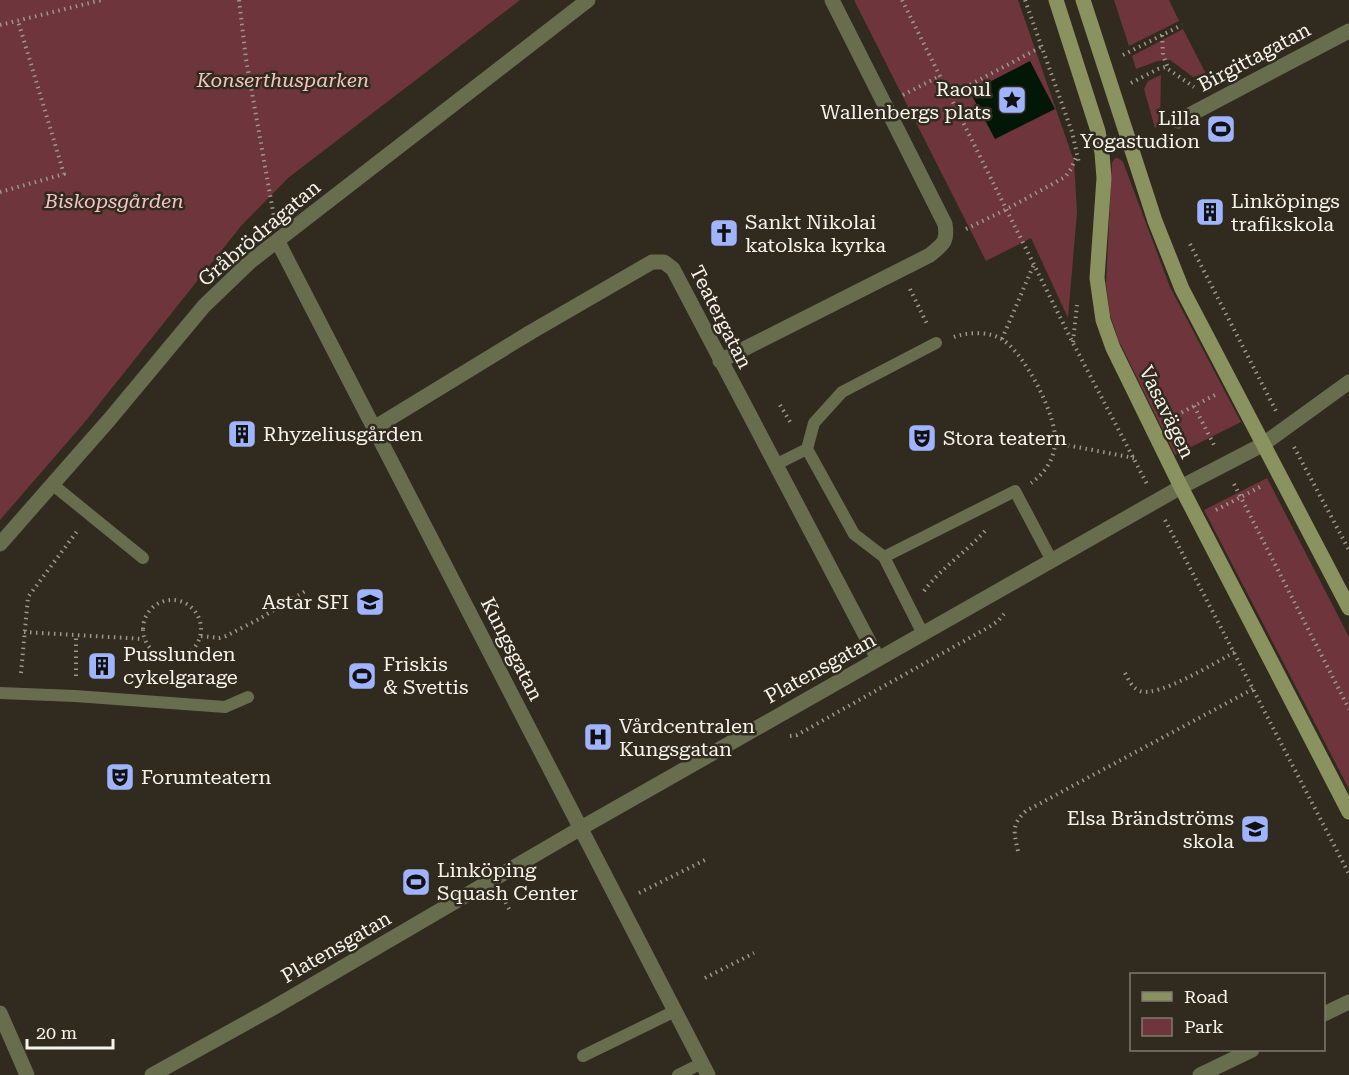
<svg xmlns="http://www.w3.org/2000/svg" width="1349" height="1075" font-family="'Roboto Serif',serif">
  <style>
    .green { fill: #6f353c }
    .water { fill: #031707 }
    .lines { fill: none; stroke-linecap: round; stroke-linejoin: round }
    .path { stroke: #9c978e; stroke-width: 4; stroke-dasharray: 1.5 4.5; stroke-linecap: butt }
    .service { stroke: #686d4d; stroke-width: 12 }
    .pedestrian { stroke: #686d4d; stroke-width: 15 }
    .minor { stroke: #686d4d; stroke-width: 15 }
    .tertiary { stroke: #686d4d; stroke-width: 15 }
    .secondary { stroke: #8a925f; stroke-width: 15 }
    .labels { text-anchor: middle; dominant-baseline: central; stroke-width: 5; stroke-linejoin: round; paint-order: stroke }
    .street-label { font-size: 20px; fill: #f6f3eb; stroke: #302a1f }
    .park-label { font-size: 20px; font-style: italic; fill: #f2c2c5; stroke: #302a1f }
    .poi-label { font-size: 20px; fill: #f6f3eb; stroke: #302a1f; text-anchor: start }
  </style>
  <rect width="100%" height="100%" fill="#302a1f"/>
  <path class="green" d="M 0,0 L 520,0 L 288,178 L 241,226 L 84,423 L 0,520 Z
    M 854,0 L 1018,0 L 1074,161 L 1077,212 L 1068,318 L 1031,238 L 986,261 Z
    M 1114,0 L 1169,0 L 1179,21 L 1129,46 Z
    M 1183,29 L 1206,74 L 1193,77 L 1170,60 L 1158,61 L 1136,69 L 1132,56 Z
    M 1161,75 L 1160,124 L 1155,128 L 1144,89 L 1148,81 Z
    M 1115,158 L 1118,158 L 1123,162 L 1170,287 L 1241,422 L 1175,455 L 1119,341 L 1110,315 L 1106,284 L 1112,163 Z
    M 1267,478 L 1349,637 L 1349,789 L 1204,510 Z"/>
  <path class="water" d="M 1030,61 L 1055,109 L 995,139 L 970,92 Z"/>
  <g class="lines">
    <path class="path" d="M 239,0 L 246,59 L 274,217
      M 902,0 L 1073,343 L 1147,484
      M 1025,0 L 1072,132 L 1079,163
      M 0,25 L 102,0
      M 1162,35 L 1163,55 L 1168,68
      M 1123,55 L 1182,25
      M 1131,83 L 1158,69 L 1165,67 L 1194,87
      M 903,95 L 940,76
      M 949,96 L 1041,47
      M 0,192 L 64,174 L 18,21
      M 966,229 L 1007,209 L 1065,177 L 1071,169 L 1077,155
      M 1190,244 L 1276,411
      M 910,289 L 928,326
      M 954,337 C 967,332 991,331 1003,340 C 1025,354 1059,419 1055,445 C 1053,461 1044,474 1031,483
      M 1002,339 L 1034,264
      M 1073,342 L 1077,305
      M 780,405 L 792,425
      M 1194,406 L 1214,445
      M 1171,418 L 1215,395
      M 1056,443 L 1134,458
      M 1294,447 L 1349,550
      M 1234,484 L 1349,709
      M 1216,510 L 1262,486
      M 1165,520 L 1349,874
      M 924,591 C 941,568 966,552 985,531
      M143 629a29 29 0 1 1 58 0a29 29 0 1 1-58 0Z
      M 24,632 L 144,639
      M 201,636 L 219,638 L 226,636 L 259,619 L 307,590
      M 21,673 L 28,597 L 78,530
      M 1125,673 C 1129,680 1131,687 1140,691 C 1158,698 1216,662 1235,652
      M 76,676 L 76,635
      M 790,736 L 797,735 L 989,627 L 998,621 L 1004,614
      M 1018,851 C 1014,832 1011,825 1026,811 L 1253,689
      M 639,893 L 705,860
      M 503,897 L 511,913
      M 705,978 L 754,953"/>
    <path class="service" d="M 775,465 L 807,449
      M 52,484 L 143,558
      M 884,557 L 1015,491 L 1052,561
      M 923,634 L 884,557 L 854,534 L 807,449 L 814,423 L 842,392 L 936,343
      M 0,693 L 75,696 L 225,707 L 248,697
      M 583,1056 L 675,1011
      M 678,1075 L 702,1063"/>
    <path class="pedestrian" d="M 0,1013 L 27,1075
      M 152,1075 L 273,1008 L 581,828"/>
    <path class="minor" d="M 1178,121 L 1349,31
      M 278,242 L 708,1075
      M 720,361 L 930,255 C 943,244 948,242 945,224 L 832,0
      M 374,428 L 531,332 L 652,262 L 664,262 L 673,269 L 878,659
      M 0,544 L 109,420 L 204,306 L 251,261 L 588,0
      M 581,828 L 1181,487
      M 1324,1014 L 1349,1002
      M 1200,1075 L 1252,1050"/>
    <path class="tertiary" d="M 1181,487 L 1262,445 L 1349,382"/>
    <path class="secondary" d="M 1056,0 L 1098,131 L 1102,153 L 1104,178 L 1097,278 L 1103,320 L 1113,348 L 1181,487 L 1349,812
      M 1083,0 L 1155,221 L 1182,289 L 1349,608"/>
  </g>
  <defs>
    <g id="sight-square" transform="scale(1.5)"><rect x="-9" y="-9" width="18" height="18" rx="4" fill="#a0b3fd" stroke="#302a1f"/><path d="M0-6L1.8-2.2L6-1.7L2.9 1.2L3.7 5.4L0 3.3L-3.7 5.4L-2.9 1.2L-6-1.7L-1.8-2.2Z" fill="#111"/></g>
    <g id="stadium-square" transform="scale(1.5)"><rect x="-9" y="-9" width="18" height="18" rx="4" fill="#a0b3fd" stroke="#302a1f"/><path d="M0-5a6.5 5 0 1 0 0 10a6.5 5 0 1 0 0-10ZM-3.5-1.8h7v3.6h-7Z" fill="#111"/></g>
    <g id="building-square" transform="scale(1.5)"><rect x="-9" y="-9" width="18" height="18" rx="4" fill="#a0b3fd" stroke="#302a1f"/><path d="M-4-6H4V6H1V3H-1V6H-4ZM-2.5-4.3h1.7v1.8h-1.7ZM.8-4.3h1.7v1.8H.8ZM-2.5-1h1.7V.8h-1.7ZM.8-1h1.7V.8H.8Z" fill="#111"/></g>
    <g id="church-square" transform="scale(1.5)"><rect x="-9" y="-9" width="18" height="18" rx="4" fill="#a0b3fd" stroke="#302a1f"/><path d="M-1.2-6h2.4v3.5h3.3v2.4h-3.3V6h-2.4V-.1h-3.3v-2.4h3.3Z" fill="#111"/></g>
    <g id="theatre-square" transform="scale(1.5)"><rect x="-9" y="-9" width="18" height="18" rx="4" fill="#a0b3fd" stroke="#302a1f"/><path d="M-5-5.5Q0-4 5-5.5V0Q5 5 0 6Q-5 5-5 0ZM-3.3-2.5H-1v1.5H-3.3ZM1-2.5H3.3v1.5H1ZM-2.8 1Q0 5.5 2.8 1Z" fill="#111"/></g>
    <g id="school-square" transform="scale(1.5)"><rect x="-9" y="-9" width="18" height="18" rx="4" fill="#a0b3fd" stroke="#302a1f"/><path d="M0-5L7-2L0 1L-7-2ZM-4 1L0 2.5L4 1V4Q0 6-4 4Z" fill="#111"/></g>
    <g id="hospital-square" transform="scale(1.5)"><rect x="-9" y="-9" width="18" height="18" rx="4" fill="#a0b3fd" stroke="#302a1f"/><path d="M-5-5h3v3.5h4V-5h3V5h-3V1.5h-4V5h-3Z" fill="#111"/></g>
  </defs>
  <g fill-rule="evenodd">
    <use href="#sight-square" x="1012" y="100"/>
    <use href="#stadium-square" x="1221" y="129"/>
    <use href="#building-square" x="1210" y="212"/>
    <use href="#church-square" x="724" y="233"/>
    <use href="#building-square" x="242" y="434"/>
    <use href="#theatre-square" x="922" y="438"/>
    <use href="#school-square" x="370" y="602"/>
    <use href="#building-square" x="102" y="666"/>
    <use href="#stadium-square" x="362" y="676"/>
    <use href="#hospital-square" x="598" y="737"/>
    <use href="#theatre-square" x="120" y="777"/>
    <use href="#school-square" x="1255" y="829"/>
    <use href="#stadium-square" x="416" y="882"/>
  </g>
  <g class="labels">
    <g class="street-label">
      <text transform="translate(1254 57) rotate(-28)">Birgittagatan</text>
      <text transform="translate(259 233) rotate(-40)">Gråbrödragatan</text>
      <text transform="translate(721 317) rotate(63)">Teatergatan</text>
      <text transform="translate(1167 412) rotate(64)">Vasavägen</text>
      <text transform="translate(512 649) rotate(63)">Kungsgatan</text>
      <text transform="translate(820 668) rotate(-29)">Platensgatan</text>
      <text transform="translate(336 947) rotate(-30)">Platensgatan</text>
    </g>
    <g class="park-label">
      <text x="283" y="80">Konserthusparken</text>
      <text x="114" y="201">Biskopsgården</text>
    </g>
    <g class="poi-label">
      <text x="991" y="89" text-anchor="end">Raoul<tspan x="991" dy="23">Wallenbergs plats</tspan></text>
      <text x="1200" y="118" text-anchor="end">Lilla<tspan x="1200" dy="23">Yogastudion</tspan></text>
      <text x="1231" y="201">Linköpings<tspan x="1231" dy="23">trafikskola</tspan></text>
      <text x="745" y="222">Sankt Nikolai<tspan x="745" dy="23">katolska kyrka</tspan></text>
      <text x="263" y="434">Rhyzeliusgården</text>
      <text x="943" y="438">Stora teatern</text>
      <text x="349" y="602" text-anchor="end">Astar SFI</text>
      <text x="123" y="654">Pusslunden<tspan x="123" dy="23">cykelgarage</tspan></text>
      <text x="383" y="664">Friskis<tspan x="383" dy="23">&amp; Svettis</tspan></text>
      <text x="619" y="726">Vårdcentralen<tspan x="619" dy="23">Kungsgatan</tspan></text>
      <text x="141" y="777">Forumteatern</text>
      <text x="1234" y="818" text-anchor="end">Elsa Brändströms<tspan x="1234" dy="23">skola</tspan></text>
      <text x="437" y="870">Linköping<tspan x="437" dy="23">Squash Center</tspan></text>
    </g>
  </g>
  <rect x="1130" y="973" width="195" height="78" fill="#302a1f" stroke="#7f7a71" stroke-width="1.5"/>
  <rect x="1142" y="992" width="30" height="9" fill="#8a925f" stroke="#7f7a71" stroke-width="1.5"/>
  <text x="1184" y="1003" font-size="18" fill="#f6f3eb">Road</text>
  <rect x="1142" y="1018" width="30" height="18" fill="#6f353c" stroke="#7f7a71" stroke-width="1.5"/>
  <text x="1184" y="1033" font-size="18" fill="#f6f3eb">Park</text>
  <path d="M27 1039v9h86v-9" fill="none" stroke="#f6f3eb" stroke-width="3"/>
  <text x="36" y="1039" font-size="18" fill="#f6f3eb" stroke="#302a1f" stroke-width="4.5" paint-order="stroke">20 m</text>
</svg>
